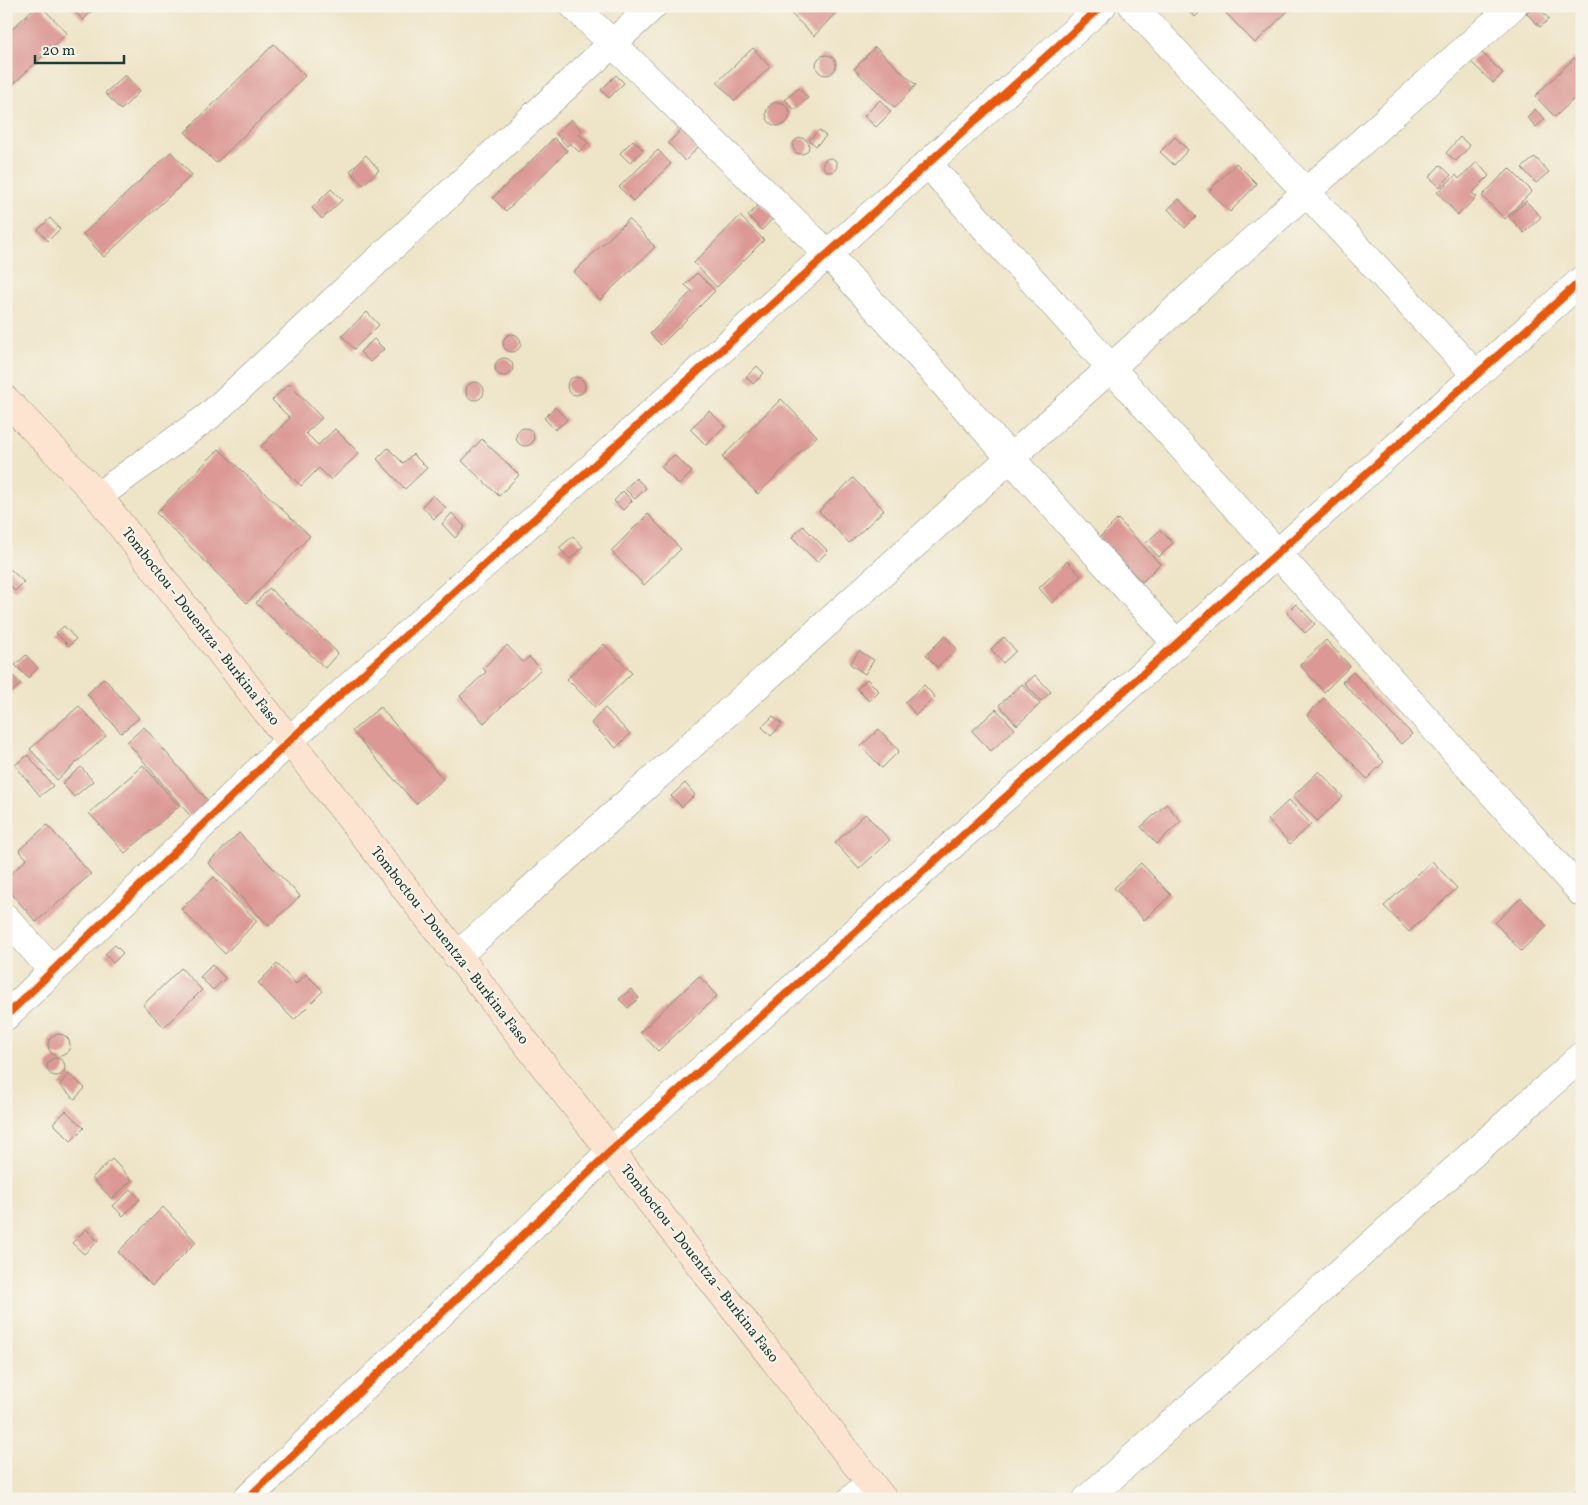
<svg xmlns="http://www.w3.org/2000/svg" width="1588" height="1505" font-family="Vollkorn,serif">
  <style>
    .building { fill: #dc9894 }
    .lines { fill: none; stroke-linecap: round; stroke-linejoin: round }
    .street-casing { stroke: #86907e; stroke-width: 29 }
    .secondary-casing { stroke: #86907e; stroke-width: 29 }
    .street { stroke: #fff; stroke-width: 28 }
    .secondary { stroke: #fde4d1; stroke-width: 28 }
    .cycleway-casing { stroke: #f7f3e8; stroke-width: 11 }
    .cycleway { stroke: #e8590c; stroke-width: 8 }
    .labels { text-anchor: middle; dominant-baseline: central; stroke-width: 4.5; stroke-linejoin: round; paint-order: stroke }
    .street-label { font-size: 15px; fill: #1f3d34; stroke: #f7f3e8 }
  </style>
  <rect width="100%" height="100%" fill="#f7f3e8"/>
  <filter id="ink" filterUnits="userSpaceOnUse"><feTurbulence type="fractalNoise" baseFrequency=".02" numOctaves="2"/><feDisplacementMap in="SourceGraphic" scale="10" xChannelSelector="R" yChannelSelector="G"/><feConvolveMatrix kernelMatrix="1 2 1 2 8 2 1 2 1" color-interpolation-filters="sRGB"/></filter>
  <filter id="wash" filterUnits="userSpaceOnUse"><feTurbulence type="fractalNoise" baseFrequency=".0096" numOctaves="4" result="noise"/><feDisplacementMap in="SourceGraphic" scale="20" xChannelSelector="R" yChannelSelector="G"/><feGaussianBlur stdDeviation="1.12" result="paint"/><feColorMatrix in="noise" values="0 0 0 0 0 0 0 0 0 0 0 0 0 0 0 0 0 1.4 0 .05"/><feComposite in="paint" operator="in"/></filter>
  <g filter="url(#wash)">
    <rect width="100%" height="100%" fill="#eee4c7"/>
    <g id="blocks">
      <path class="building" d="M 36,6 L 41,6 L 67,33 L 6,91 L 6,35 Z
        M 70,6 L 97,6 L 83,20 Z
        M 783,6 L 842,6 L 814,36 Z
        M 1185,6 L 1206,6 L 1195,17 Z
        M 1219,6 L 1293,6 L 1255,43 Z
        M 1533,6 L 1537,6 L 1549,19 L 1540,27 L 1526,13 Z
        M 274,44 L 305,76 L 216,163 L 185,132 Z
        M 875,47 L 916,85 L 895,108 L 854,69 Z
        M 753,48 L 770,67 L 735,101 L 717,82 Z
        M 1481,52 L 1503,73 L 1493,83 L 1471,62 Z
        M816 65a10 10 0 1 1 20 0a10 10 0 1 1-20 0Z
        M 1574,58 L 1582,65 L 1582,91 L 1555,117 L 1535,96 Z
        M 125,75 L 140,91 L 121,110 L 105,93 Z
        M 616,75 L 624,83 L 609,98 L 601,90 Z
        M 799,88 L 808,98 L 795,110 L 785,100 Z
        M 880,100 L 891,112 L 876,127 L 864,116 Z
        M766 114a12 12 0 1 1 24 0a12 12 0 1 1-24 0Z
        M 1535,109 L 1545,119 L 1536,127 L 1527,117 Z
        M 571,119 L 582,131 L 579,134 L 588,143 L 579,152 L 570,143 L 567,146 L 556,134 Z
        M 683,128 L 700,145 L 685,161 L 668,143 Z
        M 819,130 L 826,136 L 816,146 L 809,140 Z
        M 1175,137 L 1188,150 L 1174,165 L 1160,152 Z
        M 1460,137 L 1470,146 L 1456,161 L 1446,153 Z
        M793 146a8 8 0 1 1 16 0a8 8 0 1 1-16 0Z
        M 554,138 L 567,151 L 506,211 L 493,198 Z
        M 633,140 L 643,150 L 630,163 L 620,153 Z
        M 658,150 L 671,164 L 633,201 L 619,187 Z
        M 171,152 L 192,175 L 104,257 L 83,234 Z
        M 366,155 L 379,170 L 363,185 L 350,171 Z
        M 1535,157 L 1549,172 L 1536,183 L 1522,168 Z
        M823 165a7 7 0 1 1 14 0a7 7 0 1 1-14 0Z
        M 1477,162 L 1489,176 L 1472,193 L 1477,197 L 1458,215 L 1437,192 L 1456,175 L 1459,179 Z
        M 1236,163 L 1257,184 L 1230,212 L 1209,191 Z
        M 1440,165 L 1451,175 L 1440,187 L 1429,177 Z
        M 1509,168 L 1532,191 L 1505,219 L 1482,196 Z
        M 331,189 L 342,200 L 322,219 L 312,208 Z
        M 1179,199 L 1196,217 L 1185,228 L 1168,209 Z
        M 1526,201 L 1541,217 L 1524,233 L 1509,217 Z
        M 760,203 L 774,217 L 762,230 L 748,216 Z
        M 740,216 L 764,240 L 717,287 L 694,263 Z
        M 50,218 L 60,229 L 48,241 L 38,230 Z
        M 629,219 L 655,247 L 600,300 L 574,272 Z
        M 697,273 L 715,291 L 661,345 L 650,334 L 692,291 L 685,285 Z
        M 367,312 L 379,325 L 354,349 L 342,336 Z
        M503 343a9 9 0 1 1 18 0a9 9 0 1 1-18 0Z
        M 374,339 L 384,349 L 370,362 L 360,352 Z
        M495 367a9 9 0 1 1 18 0a9 9 0 1 1-18 0Z
        M 757,366 L 764,373 L 753,384 L 746,377 Z
        M567 386a9 9 0 1 1 18 0a9 9 0 1 1-18 0Z
        M466 391a9 9 0 1 1 18 0a9 9 0 1 1-18 0Z
        M 289,384 L 322,418 L 306,433 L 318,445 L 335,429 L 359,453 L 331,480 L 319,468 L 301,486 L 261,446 L 290,418 L 272,400 Z
        M 781,399 L 817,436 L 758,494 L 722,457 Z
        M 555,407 L 567,420 L 555,430 L 544,418 Z
        M 709,411 L 725,426 L 706,445 L 690,429 Z
        M516 437a9 9 0 1 1 18 0a9 9 0 1 1-18 0Z
        M 482,439 L 519,475 L 499,496 L 462,461 Z
        M 388,448 L 403,463 L 413,454 L 427,468 L 405,489 L 377,459 Z
        M 219,449 L 310,536 L 247,603 L 156,513 Z
        M 674,455 L 692,472 L 679,485 L 661,467 Z
        M 636,478 L 646,488 L 635,499 L 625,489 Z
        M 853,478 L 884,510 L 849,543 L 819,511 Z
        M 623,491 L 632,501 L 623,510 L 614,501 Z
        M 433,495 L 446,508 L 434,519 L 422,506 Z
        M 452,513 L 465,527 L 455,538 L 442,524 Z
        M 648,514 L 681,549 L 644,585 L 611,551 Z
        M 1118,519 L 1160,564 L 1142,582 L 1100,537 Z
        M 803,526 L 828,551 L 817,562 L 792,537 Z
        M 1160,530 L 1173,543 L 1159,557 L 1146,543 Z
        M 573,536 L 583,547 L 570,559 L 559,548 Z
        M 1067,561 L 1081,576 L 1052,603 L 1039,588 Z
        M 10,569 L 24,582 L 15,591 L 6,582 L 6,574 Z
        M 269,588 L 338,653 L 325,668 L 256,603 Z
        M 1296,604 L 1315,624 L 1305,633 L 1287,613 Z
        M 64,626 L 76,639 L 69,646 L 56,633 Z
        M 945,636 L 957,649 L 937,667 L 926,655 Z
        M 1004,637 L 1016,651 L 1003,663 L 991,649 Z
        M 1326,640 L 1350,666 L 1324,692 L 1300,665 Z
        M 604,644 L 632,673 L 596,708 L 567,679 Z
        M 507,645 L 523,662 L 529,657 L 541,669 L 484,723 L 460,696 L 486,672 L 483,668 Z
        M 859,651 L 874,660 L 865,674 L 850,664 Z
        M 26,655 L 38,668 L 28,678 L 15,665 Z
        M 6,668 L 21,684 L 6,697 Z
        M 1353,672 L 1412,734 L 1401,744 L 1342,682 Z
        M 1035,675 L 1051,692 L 1041,701 L 1025,684 Z
        M 104,678 L 139,718 L 121,733 L 87,694 Z
        M 867,679 L 879,691 L 869,701 L 857,689 Z
        M 1022,684 L 1040,704 L 1017,725 L 999,705 Z
        M 924,685 L 935,697 L 916,715 L 905,702 Z
        M 1324,698 L 1384,762 L 1367,779 L 1307,715 Z
        M 79,706 L 106,736 L 57,780 L 30,749 Z
        M 380,707 L 443,779 L 416,804 L 352,731 Z
        M 605,708 L 630,734 L 616,748 L 591,723 Z
        M 996,709 L 1015,729 L 991,751 L 972,731 Z
        M 773,716 L 782,724 L 771,736 L 762,727 Z
        M 144,727 L 209,802 L 192,818 L 127,742 Z
        M 879,729 L 899,751 L 882,768 L 861,746 Z
        M 28,755 L 53,786 L 40,796 L 15,765 Z
        M 143,765 L 179,806 L 125,853 L 89,813 Z
        M 81,767 L 93,781 L 74,797 L 62,783 Z
        M 1319,771 L 1343,797 L 1317,821 L 1293,796 Z
        M 685,783 L 695,795 L 682,807 L 671,796 Z
        M 1289,800 L 1311,824 L 1290,844 L 1268,820 Z
        M 1166,804 L 1181,821 L 1157,844 L 1141,827 Z
        M 865,814 L 890,840 L 859,869 L 835,843 Z
        M 47,825 L 91,874 L 36,922 L 6,887 L 6,878 L 27,859 L 19,850 Z
        M 239,833 L 300,896 L 269,926 L 208,863 Z
        M 1432,861 L 1457,888 L 1409,932 L 1384,906 Z
        M 1141,863 L 1171,895 L 1144,920 L 1114,888 Z
        M 214,877 L 257,921 L 225,954 L 181,909 Z
        M 1521,898 L 1547,926 L 1521,951 L 1495,923 Z
        M 115,945 L 123,953 L 113,963 L 105,954 Z
        M 277,964 L 296,984 L 306,974 L 323,991 L 294,1020 L 258,983 Z
        M 212,965 L 225,978 L 213,990 L 200,977 Z
        M 181,968 L 202,990 L 164,1027 L 143,1005 Z
        M 699,976 L 717,996 L 658,1051 L 640,1032 Z
        M 631,989 L 639,998 L 628,1008 L 619,999 Z
        M48 1045a11 11 0 1 1 22 0a11 11 0 1 1-22 0Z
        M47 1067a9 9 0 1 1 18 0a9 9 0 1 1-18 0Z
        M 69,1074 L 85,1088 L 75,1099 L 59,1085 Z
        M 66,1111 L 84,1128 L 71,1141 L 53,1123 Z
        M 112,1159 L 132,1180 L 112,1199 L 92,1178 Z
        M 131,1189 L 140,1199 L 123,1216 L 113,1206 Z
        M 163,1207 L 196,1242 L 152,1286 L 118,1252 Z
        M 86,1229 L 98,1241 L 84,1254 L 72,1243 Z
        M 1582,1484 L 1582,1499 L 1575,1499 L 1571,1495 Z"/>
    </g>
  </g>
  <g filter="url(#ink)">
    <use href="#blocks" fill-opacity="0" stroke="#86907e" stroke-width="1"/>
    <g class="lines">
      <g class="street-casing">
        <path id="street" d="M 574,6 L 828,254 L 1176,643
          M 1133,6 L 1476,375
          M 928,164 L 1582,893
          M 98,496 L 209,416 L 653,6
          M 6,918 L 53,971
          M 457,956 L 1513,6
          M 6,1016 L 289,741 L 1102,6
          M 247,1499 L 611,1151 L 1582,280
          M 852,1499 L 870,1482
          M 1087,1499 L 1582,1056"/>
      </g>
      <g class="secondary-casing">
        <path id="secondary" d="M 6,400 L 98,496 L 883,1499"/>
      </g>
      <use href="#street" class="street"/>
      <use href="#secondary" class="secondary"/>
      <g class="cycleway-casing">
        <path id="cycleway" d="M 6,1016 L 289,741 L 1102,6
          M 247,1499 L 611,1151 L 1582,280"/>
      </g>
      <use href="#cycleway" class="cycleway"/>
    </g>
  </g>
  <g class="labels">
    <g class="street-label">
      <text transform="translate(200 627) rotate(52)">Tomboctou - Douentza - Burkina Faso</text>
      <text transform="translate(449 946) rotate(52)">Tomboctou - Douentza - Burkina Faso</text>
      <text transform="translate(699 1264) rotate(52)">Tomboctou - Douentza - Burkina Faso</text>
    </g>
  </g>
  <rect width="1588" height="1505" fill="none" stroke="#f7f3e8" stroke-width="25"/>
  <path d="M35 55v8h89v-8" fill="none" stroke="#1f3d34" stroke-width="2.5"/>
  <text x="42" y="55" font-size="15" fill="#1f3d34" stroke="#f7f3e8" stroke-width="4" paint-order="stroke">20 m</text>
</svg>
